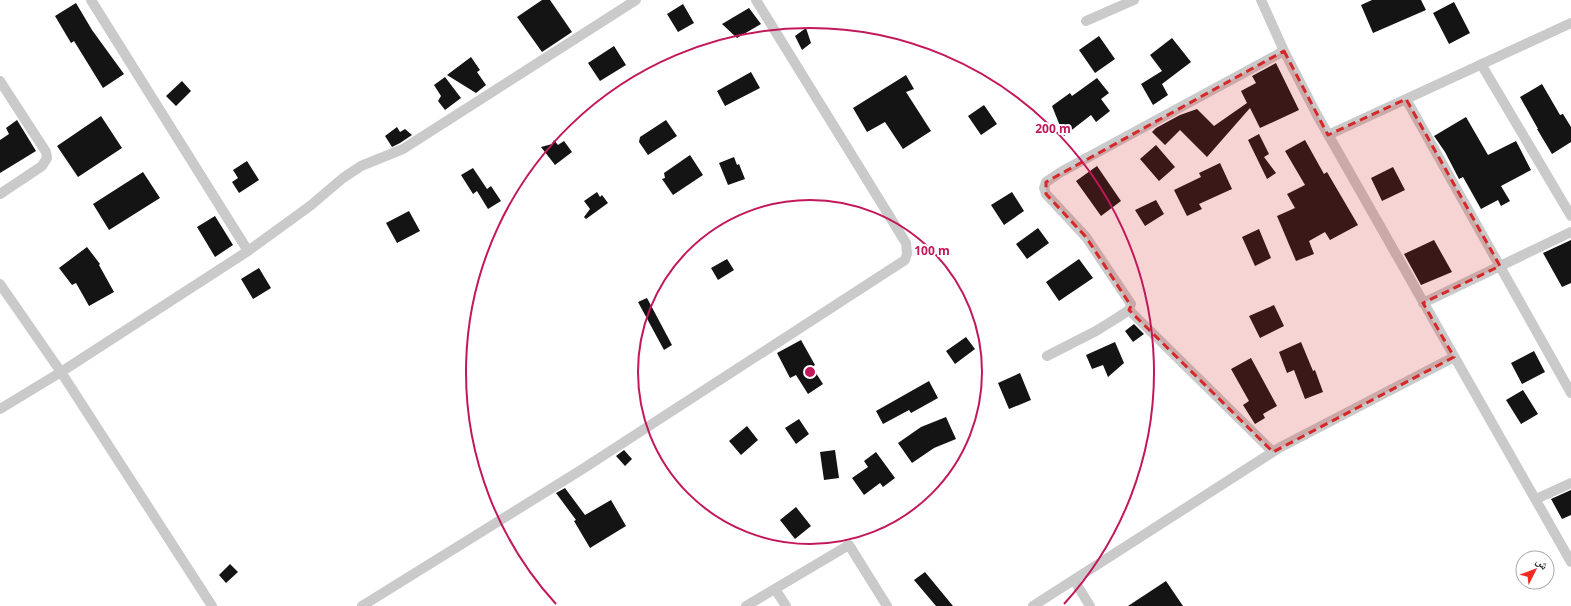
<svg xmlns="http://www.w3.org/2000/svg" width="1571" height="606" font-family="'Open Sans','Noto Naskh Arabic',sans-serif">
  <style>
    .building { fill: #141414 }
    .lines { fill: none; stroke-linecap: round; stroke-linejoin: round }
    .street { stroke: #cacaca; stroke-width: 10 }
    .marked { fill: #d62828; fill-opacity: 0.2; stroke: #d62828; stroke-width: 3; stroke-dasharray: 8 5; stroke-linejoin: round }
    .ring { fill: none; stroke: #c2185b; stroke-width: 2 }
    .centre { fill: #c2185b; stroke: #fff; stroke-width: 2 }
    .ring-label { font-size: 12px; text-anchor: middle; font-weight: bold; fill: #c2185b; stroke: #fff; stroke-width: 4; stroke-linejoin: round; paint-order: stroke }
  </style>
  <rect width="100%" height="100%" fill="#fff"/>
  <path class="building" d="M 542,0 L 550,0 L 572,32 L 542,52 L 517,17 Z
    M 1372,0 L 1421,0 L 1426,10 L 1373,33 L 1361,5 Z
    M 1454,2 L 1470,33 L 1449,44 L 1433,13 Z
    M 76,3 L 92,30 L 124,74 L 103,88 L 74,41 L 71,43 L 55,16 Z
    M 683,4 L 694,23 L 678,32 L 667,14 Z
    M 749,8 L 761,24 L 737,38 L 722,24 Z
    M 806,28 L 811,43 L 802,50 L 795,36 Z
    M 1099,36 L 1115,59 L 1095,73 L 1079,50 Z
    M 1172,38 L 1191,62 L 1162,84 L 1168,95 L 1153,105 L 1141,84 L 1162,71 L 1150,55 Z
    M 614,46 L 626,65 L 600,81 L 588,63 Z
    M 471,57 L 480,70 L 477,72 L 486,85 L 476,93 L 447,75 Z
    M 1276,63 L 1299,110 L 1260,128 L 1250,108 L 1207,157 L 1180,130 L 1165,145 L 1152,132 L 1156,128 L 1180,115 L 1197,109 L 1214,126 L 1247,103 L 1241,91 L 1256,83 L 1252,76 Z
    M 751,72 L 760,88 L 725,106 L 717,91 Z
    M 906,75 L 914,89 L 906,92 L 931,131 L 903,149 L 885,122 L 867,132 L 853,108 Z
    M 445,77 L 461,98 L 445,110 L 438,101 L 441,96 L 434,85 Z
    M 1097,78 L 1109,93 L 1101,99 L 1110,111 L 1096,122 L 1091,115 L 1064,136 L 1052,106 L 1070,93 L 1072,96 Z
    M 182,81 L 191,91 L 176,106 L 166,96 Z
    M 1542,84 L 1560,115 L 1563,114 L 1571,127 L 1571,142 L 1552,154 L 1537,129 L 1538,129 L 1520,97 Z
    M 984,105 L 997,124 L 981,135 L 968,116 Z
    M 101,116 L 122,148 L 78,177 L 57,146 Z
    M 1466,117 L 1488,155 L 1516,141 L 1531,170 L 1501,186 L 1510,201 L 1501,206 L 1498,200 L 1481,209 L 1463,177 L 1459,179 L 1445,152 L 1434,136 Z
    M 17,120 L 36,151 L 0,173 L 0,140 L 9,134 L 6,128 Z
    M 666,120 L 677,136 L 648,155 L 639,142 L 640,137 Z
    M 397,127 L 400,132 L 405,129 L 412,135 L 400,143 L 392,147 L 385,136 Z
    M 1259,134 L 1269,154 L 1264,157 L 1276,173 L 1267,179 L 1248,140 Z
    M 554,140 L 558,145 L 564,141 L 572,152 L 555,165 L 541,147 L 552,144 Z
    M 1305,140 L 1324,174 L 1327,172 L 1358,225 L 1330,240 L 1325,232 L 1309,241 L 1314,254 L 1296,261 L 1277,216 L 1295,208 L 1287,194 L 1305,185 L 1285,151 Z
    M 1156,145 L 1175,167 L 1159,181 L 1140,159 Z
    M 690,155 L 703,175 L 673,195 L 662,179 L 665,178 L 664,173 Z
    M 734,157 L 737,165 L 739,164 L 745,179 L 728,185 L 719,163 Z
    M 247,161 L 259,180 L 239,193 L 232,182 L 238,178 L 233,170 Z
    M 1220,163 L 1232,189 L 1199,204 L 1202,209 L 1187,216 L 1174,190 L 1201,177 L 1199,173 Z
    M 1097,166 L 1121,201 L 1101,216 L 1076,181 Z
    M 1393,167 L 1405,190 L 1382,201 L 1371,178 Z
    M 473,168 L 487,189 L 491,186 L 501,201 L 488,209 L 477,191 L 473,194 L 461,175 Z
    M 143,172 L 160,198 L 109,230 L 93,204 Z
    M 597,192 L 600,197 L 602,195 L 608,203 L 586,219 L 584,217 L 590,209 L 584,201 Z
    M 1012,192 L 1024,211 L 1004,225 L 991,205 Z
    M 1156,200 L 1164,214 L 1145,226 L 1135,210 Z
    M 409,211 L 420,231 L 397,243 L 386,223 Z
    M 215,216 L 233,245 L 215,257 L 197,227 Z
    M 1038,228 L 1049,243 L 1027,259 L 1016,244 Z
    M 1259,229 L 1271,258 L 1255,266 L 1242,237 Z
    M 1434,240 L 1452,272 L 1421,285 L 1404,254 Z
    M 1571,240 L 1571,283 L 1562,287 L 1543,253 Z
    M 87,247 L 100,264 L 99,265 L 114,292 L 89,306 L 76,283 L 72,285 L 59,268 Z
    M 727,259 L 734,270 L 718,280 L 711,268 Z
    M 1079,259 L 1093,278 L 1059,301 L 1046,282 Z
    M 259,268 L 271,288 L 253,299 L 241,279 Z
    M 647,298 L 672,345 L 664,350 L 638,302 Z
    M 1274,305 L 1284,326 L 1260,338 L 1249,316 Z
    M 1134,324 L 1144,334 L 1133,342 L 1125,331 Z
    M 966,337 L 975,349 L 955,364 L 946,351 Z
    M 801,340 L 815,365 L 812,367 L 823,384 L 808,394 L 796,375 L 790,378 L 777,353 Z
    M 1115,342 L 1124,363 L 1108,377 L 1103,365 L 1092,369 L 1086,355 Z
    M 1301,342 L 1313,371 L 1315,370 L 1323,392 L 1305,399 L 1294,370 L 1287,373 L 1279,352 Z
    M 1534,351 L 1545,372 L 1522,384 L 1511,363 Z
    M 1251,358 L 1277,406 L 1263,414 L 1265,418 L 1255,424 L 1243,405 L 1249,401 L 1231,369 Z
    M 1020,373 L 1031,400 L 1009,409 L 998,383 Z
    M 929,381 L 938,398 L 911,413 L 909,410 L 883,424 L 876,411 Z
    M 1523,390 L 1538,414 L 1521,424 L 1506,400 Z
    M 946,417 L 956,439 L 934,448 L 912,463 L 898,443 L 921,427 Z
    M 799,419 L 809,434 L 796,444 L 785,428 Z
    M 747,426 L 758,440 L 741,455 L 729,441 Z
    M 624,450 L 632,459 L 625,466 L 616,456 Z
    M 835,450 L 839,478 L 824,480 L 820,452 Z
    M 876,452 L 895,478 L 883,487 L 880,483 L 864,495 L 852,478 L 868,467 L 864,461 Z
    M 565,488 L 585,515 L 611,500 L 626,526 L 590,548 L 574,521 L 576,520 L 556,493 Z
    M 1571,490 L 1571,515 L 1562,519 L 1551,499 Z
    M 796,507 L 811,526 L 795,539 L 780,520 Z
    M 230,564 L 238,572 L 226,583 L 219,575 Z
    M 925,572 L 953,606 L 936,606 L 914,580 Z
    M 1166,581 L 1183,606 L 1128,606 Z"/>
  <g class="lines">
    <path class="street" d="M 91,0 L 248,251
      M 1261,0 L 1284,51 L 1317,115 L 1571,562
      M 1086,21 L 1134,0
      M 1481,64 L 1571,216
      M 0,81 L 46,152 L 47,158 L 42,166 L 0,194
      M 1406,99 L 1571,393
      M 1328,135 L 1571,23
      M 0,284 L 61,372 L 212,606
      M 1423,303 L 1571,232
      M 1129,310 L 1273,452
      M 1047,356 L 1096,331 L 1117,318 L 1129,310 L 1131,304 L 1086,237 L 1046,194 L 1044,188 L 1046,182 L 1061,172 L 1284,51
      M 0,409 L 61,372 L 248,251 L 310,206 L 343,178 L 361,166 L 403,149 L 636,0
      M 1536,499 L 1571,483
      M 1074,580 L 1090,606
      M 775,589 L 786,606
      M 362,606 L 581,470 L 905,260 L 907,254 L 906,243 L 756,0
      M 746,606 L 849,545 L 887,606
      M 1033,606 L 1279,448 L 1454,357"/>
  </g>
  <path class="marked" d="M 1284,51 L 1328,135 L 1406,99 L 1500,266 L 1423,303 L 1454,357 L 1273,452 L 1129,310 L 1131,306 L 1086,237 L 1046,194 L 1046,182 Z"/>
  <g class="ring">
    <circle cx="810" cy="372" r="172"/>
    <path d="M556 604A344 344 0 1 1 1064 604"/>
  </g>
  <circle cx="810" cy="372" r="6" class="centre"/>
  <g class="ring-label">
    <text x="1053" y="133">200 m</text>
    <text x="932" y="255">100 m</text>
  </g>
  <g transform="translate(1535 570) rotate(48)"><circle r="19" fill="#ffffff" stroke="#ababab"/>
  <path d="M0-3L7 15L0 10L-7 15Z" fill="#f12a22"/>
  <text y="-6" font-size="11" font-weight="bold" text-anchor="middle" fill="#2d2d2d">ش</text>
  </g>
</svg>
